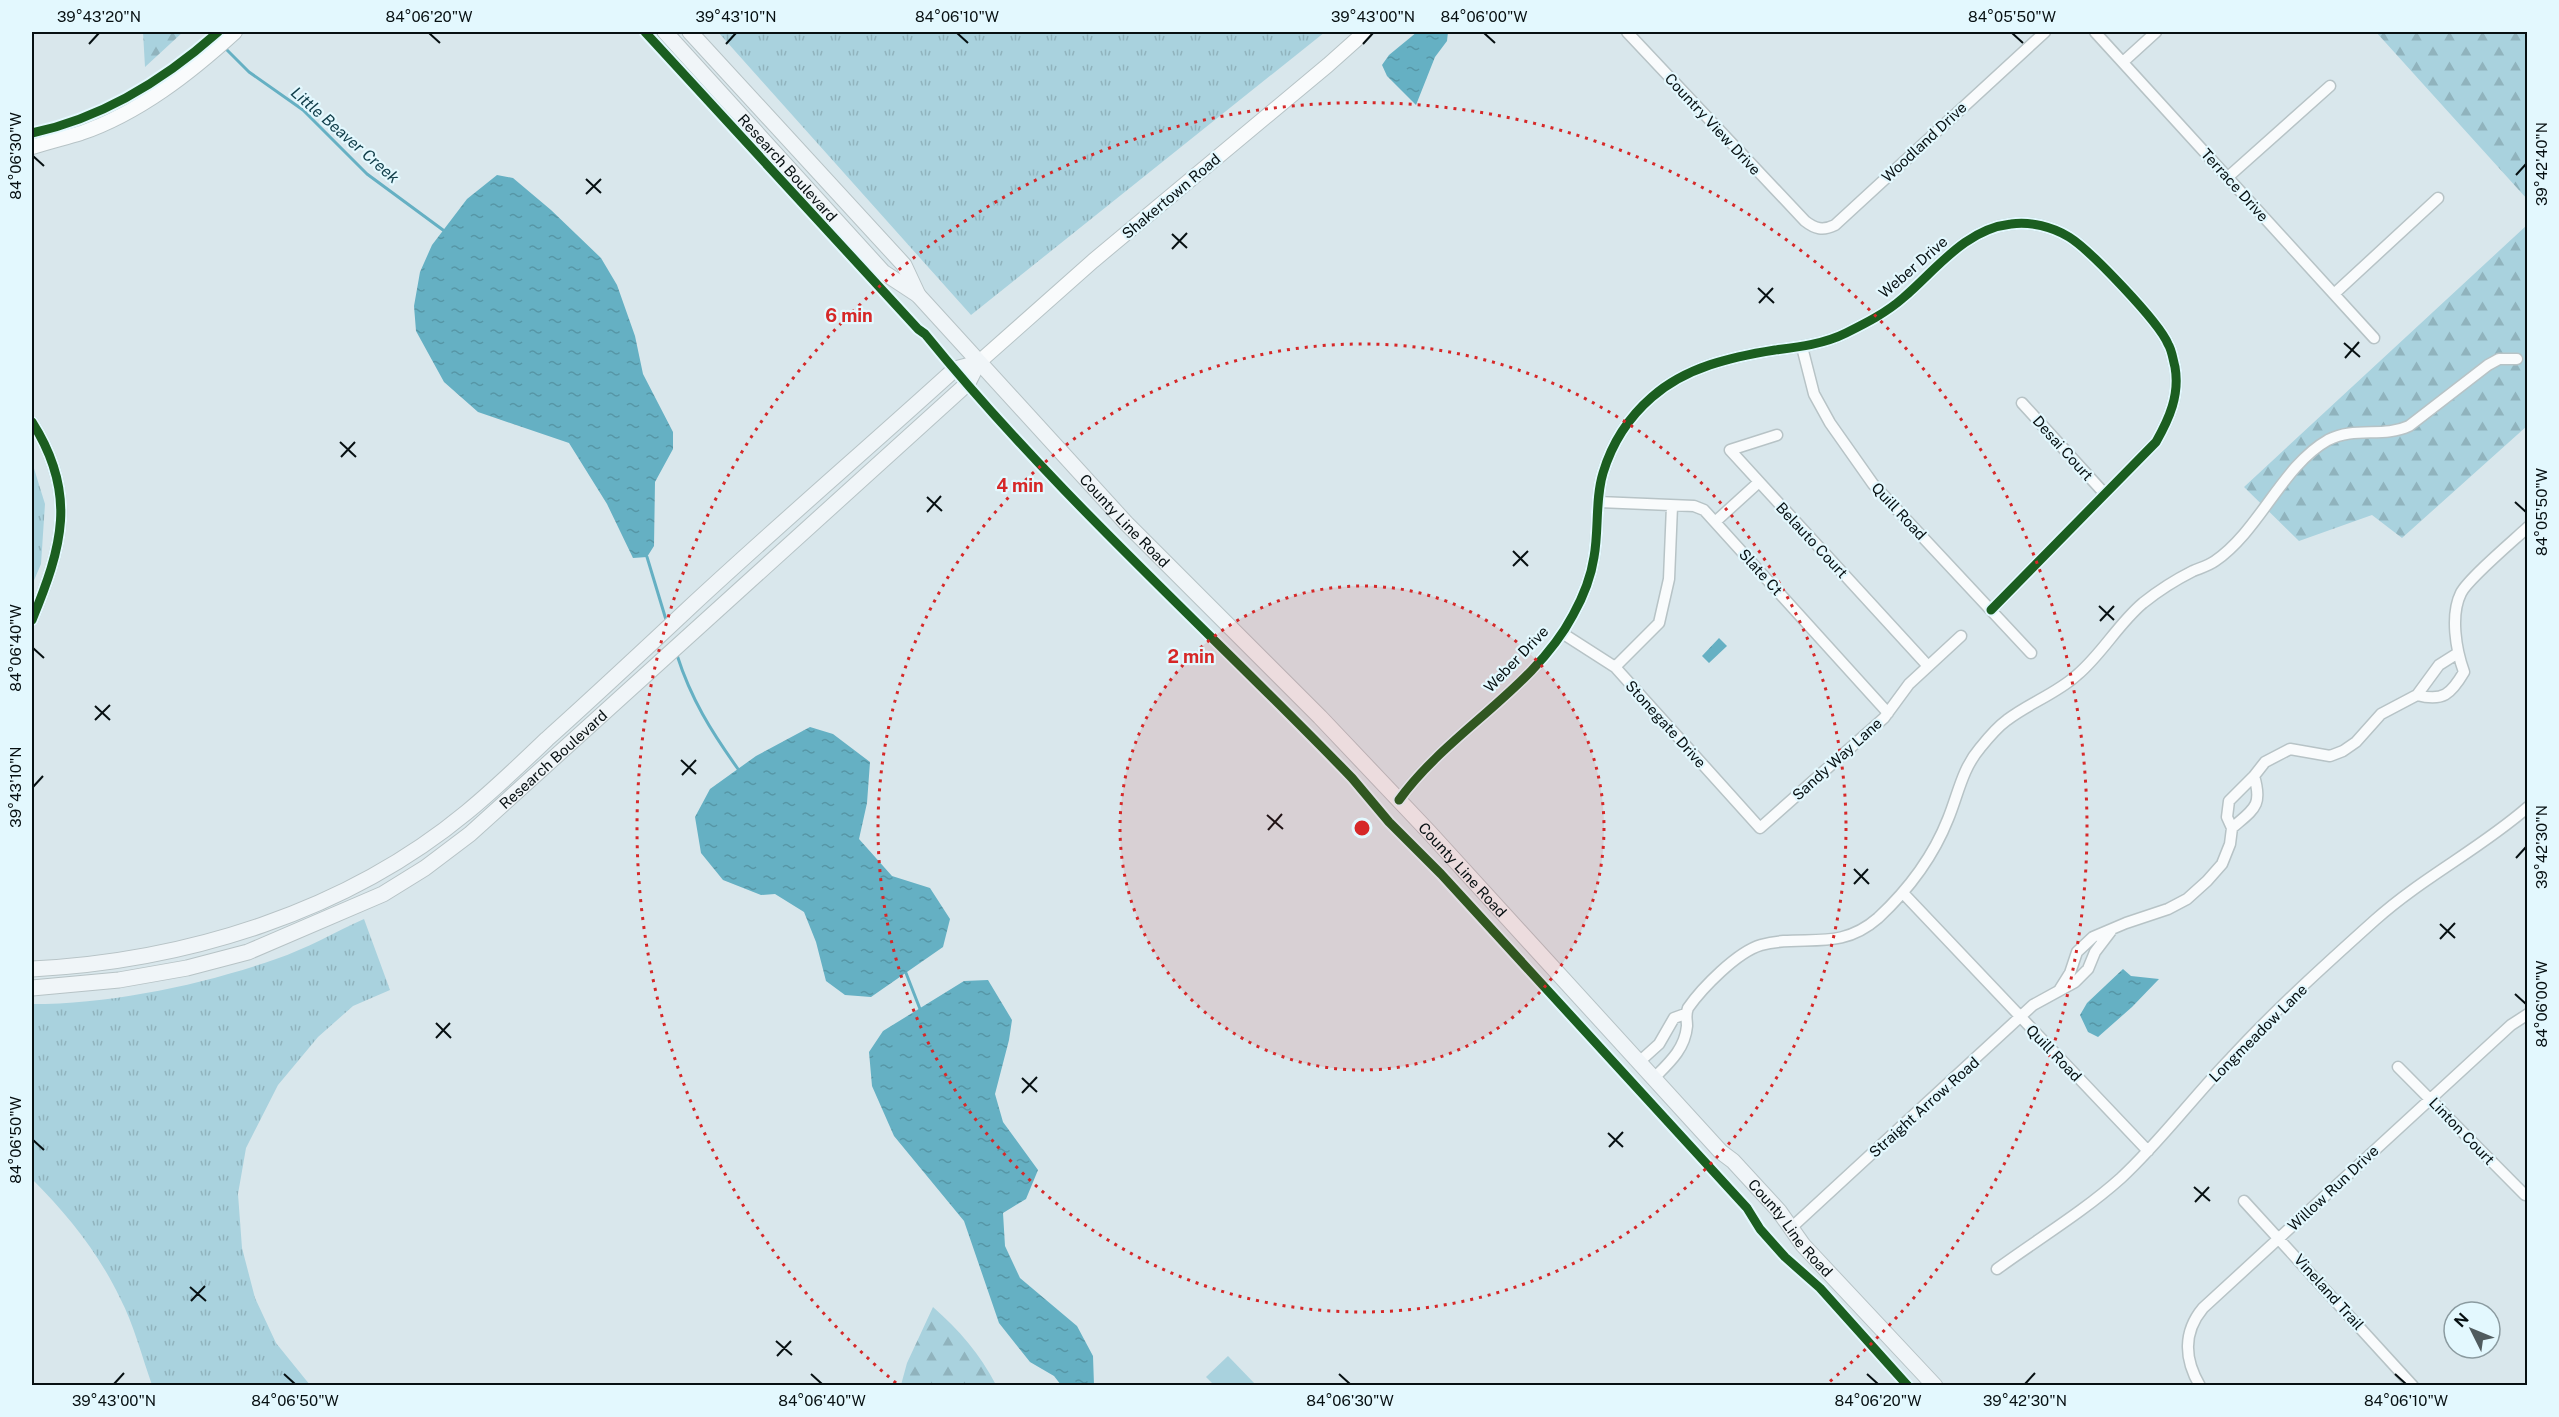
<svg xmlns="http://www.w3.org/2000/svg" width="2559" height="1417" font-family="'Public Sans',sans-serif">
  <style>
    .grass { fill: url(#grass-tufts) }
    .forest { fill: url(#forest-firs) }
    .garden { fill: #a9d2de }
    .water { fill: url(#water-ripples) }
    .lines { fill: none; stroke-linecap: round; stroke-linejoin: round }
    .stream { stroke: #65b0c3; stroke-width: 3 }
    .minor-casing { stroke: #b7c3c6; stroke-width: 13 }
    .tertiary-casing { stroke: #b7c3c6; stroke-width: 16 }
    .secondary-casing { stroke: #b7c3c6; stroke-width: 17 }
    .minor { stroke: #f9fbfc; stroke-width: 10 }
    .tertiary { stroke: #f9fbfc; stroke-width: 14 }
    .secondary { stroke: #f0f5f8; stroke-width: 15 }
    .cycleway-casing { stroke: #e3f8fe; stroke-width: 13 }
    .cycleway { stroke: #1b5e20; stroke-width: 9 }
    .ticks { fill: none; stroke: #071012; stroke-width: 2 }
    .ring { fill: none; stroke: #d62828; stroke-width: 3; stroke-dasharray: 3 6 }
    .labels { text-anchor: middle; dominant-baseline: central; stroke-width: 4.5; stroke-linejoin: round; paint-order: stroke }
    .street-label { font-size: 15px; fill: #071012; stroke: #e3f8fe }
    .water-label { font-size: 16px; font-style: italic; fill: #0f3c48; stroke: #e3f8fe }
    .centre { fill: #d62828; stroke: #e3f8fe; stroke-width: 3 }
    .ring-label { font-size: 18px; text-anchor: middle; font-weight: bold; fill: #d62828; stroke: #e3f8fe; stroke-width: 4.5; stroke-linejoin: round; paint-order: stroke }
    .neatline { fill: none; stroke: #071012; stroke-width: 2 }
    .ticks-label { font-size: 15px; text-anchor: middle; fill: #071012 }
  </style>
  <defs>
    <pattern id="grass-tufts" width="24" height="20" patternUnits="userSpaceOnUse" patternTransform="scale(1.5)"><rect width="24" height="20" fill="#a9d2de"/><path d="M3 7l-1-3M5 7V3M7 7l1-3M15 17l-1-3M17 17v-4M19 17l1-3" fill="none" stroke="#90b3bd"/></pattern>
    <pattern id="forest-firs" width="22" height="20" patternUnits="userSpaceOnUse" patternTransform="scale(1.5)"><rect width="22" height="20" fill="#a9d2de"/><path d="M5 1l3.5 6h-7zM16 11l3.5 6h-7z" fill="#90b3bd"/></pattern>
    <pattern id="water-ripples" width="26" height="14" patternUnits="userSpaceOnUse" patternTransform="scale(1.5)"><rect width="26" height="14" fill="#65b0c3"/><path d="M2 4q2-2 4 0t4 0M15 11q2-2 4 0t4 0" fill="none" stroke="#5696a6"/></pattern>
  </defs>
  <rect width="100%" height="100%" fill="#d9e7ec"/>
  <path class="grass" d="M 718,32 L 1325,32 L 971,315 Z
    M 32,462 L 45,504 L 41,564 L 32,585 Z
    M 364,919 L 390,990 L 353,1006 L 318,1037 L 278,1085 L 246,1148 L 238,1194 L 242,1248 L 255,1298 L 276,1343 L 310,1385 L 152,1385 C 142,1357 134,1325 120,1298 C 98,1252 67,1214 32,1179 L 32,1004 C 111,1004 201,985 276,959 C 306,949 335,932 364,919 Z"/>
  <path class="forest" d="M 143,32 L 183,32 L 145,67 Z
    M 2376,32 L 2527,32 L 2527,199 Z
    M 2527,225 L 2527,426 L 2402,538 L 2372,515 L 2299,541 L 2244,487 Z
    M 933,1307 C 959,1330 980,1354 996,1385 L 901,1385 L 907,1363 Z"/>
  <path class="garden" d="M 1228,1356 L 1256,1385 L 1214,1385 L 1206,1377 Z"/>
  <path class="water" d="M 1417,32 L 1448,32 L 1447,41 L 1435,57 L 1416,105 L 1387,76 L 1382,65 L 1389,55 Z
    M 497,175 L 513,178 L 551,210 L 601,258 L 617,285 L 635,336 L 643,374 L 673,432 L 673,449 L 655,482 L 654,546 L 647,557 L 633,558 L 607,504 L 569,443 L 478,412 L 444,382 L 416,331 L 414,306 L 420,272 L 432,245 L 467,199 Z
    M 1719,638 L 1727,646 L 1709,663 L 1702,656 Z
    M 810,727 L 833,734 L 870,762 L 867,803 L 859,839 L 892,876 L 930,888 L 950,919 L 943,947 L 871,997 L 845,995 L 826,981 L 816,942 L 804,912 L 775,894 L 761,895 L 723,880 L 701,853 L 695,817 L 710,789 L 756,756 Z
    M 2123,969 L 2131,976 L 2159,979 L 2132,1007 L 2098,1037 L 2088,1032 L 2080,1015 L 2087,1003 Z
    M 988,980 L 1012,1020 L 1009,1040 L 995,1094 L 1003,1122 L 1038,1170 L 1026,1199 L 1003,1213 L 1005,1246 L 1020,1278 L 1077,1326 L 1093,1356 L 1094,1385 L 1061,1385 L 1054,1376 L 1030,1362 L 999,1323 L 964,1221 L 894,1136 L 872,1086 L 869,1052 L 883,1031 L 964,981 Z"/>
  <g class="lines">
    <path class="stream" d="M 208,32 L 217,41
      M 224,47 L 249,72 L 303,110 L 367,174 L 443,230
      M 647,557 L 667,623
      M 677,655 C 691,699 711,731 738,769
      M 906,973 L 920,1009"/>
    <g class="minor-casing">
      <path id="minor" d="M 1627,32 L 1805,221 C 1815,229 1823,231 1835,225 L 2045,32
        M 2095,32 L 2374,338
        M 2123,62 L 2156,32
        M 2228,177 L 2330,86
        M 2334,294 L 2438,198
        M 1802,347 L 1814,394 L 1830,423 L 1873,484 L 2031,653
        M 2022,403 L 2104,493
        M 32,422 C 78,494 62,547 32,620
        M 1777,435 L 1730,450 L 1928,666
        M 1599,502 L 1694,506 L 1704,510 L 1888,713
        M 1715,522 L 1759,482
        M 1562,633 L 1615,667 L 1760,828 L 1884,718 L 1909,684 L 1961,636
        M 1615,667 L 1659,623 L 1669,579 L 1672,506
        M 2417,695 C 2443,702 2451,694 2464,672 C 2456,650 2450,615 2461,593 C 2468,579 2513,541 2528,527
        M 1399,800 C 1448,732 1534,689 1573,615 C 1583,597 1591,577 1594,557 C 1599,530 1595,499 1603,473 C 1612,443 1629,417 1652,397 C 1686,367 1731,357 1775,350 C 1799,347 1824,344 1846,333 C 1866,323 1886,313 1903,298 C 1936,270 1965,229 2011,224 C 2030,221 2053,227 2069,237 C 2090,250 2159,322 2168,344 C 2172,350 2173,360 2175,367 C 2180,395 2169,419 2156,442 L 1991,610
        M 2232,828 C 2254,809 2263,806 2254,776
        M 1903,893 L 2148,1151
        M 2060,989 L 2070,973 L 2077,952 L 2093,937 L 2126,923 L 2168,909 L 2187,899 L 2207,881 L 2222,864 L 2230,844 L 2232,828 L 2227,817 L 2229,801 L 2254,776 L 2265,762 L 2290,749 L 2330,756 L 2343,751 L 2356,742 L 2381,714 L 2417,695 L 2439,665 L 2458,653
        M 1639,1062 L 1659,1044 L 1674,1018 L 1685,1014
        M 2398,1067 L 2525,1195
        M 1654,1078 C 1669,1063 1685,1049 1687,1026 C 1687,1019 1685,1015 1688,1008 C 1702,988 1737,952 1761,945 C 1803,933 1838,953 1878,918 C 1908,890 1933,857 1948,819 C 1958,795 1962,769 1980,748 C 1988,738 1996,728 2007,720 C 2029,703 2056,694 2077,675 C 2102,654 2118,624 2143,603 C 2158,591 2175,580 2193,571 C 2200,568 2208,566 2215,561 C 2260,530 2282,466 2328,440 C 2355,426 2383,438 2409,426 L 2488,365 L 2499,359 L 2517,359
        M 2244,1201 L 2413,1386
        M 1791,1228 L 2033,1005 L 2075,982 L 2088,969 L 2095,952 L 2111,931
        M 1997,1269 C 2038,1239 2083,1212 2121,1178 C 2161,1141 2193,1097 2231,1058 C 2276,1009 2326,964 2375,920 C 2423,877 2480,849 2528,807
        M 2200,1386 C 2184,1359 2183,1332 2203,1308 L 2511,1025 L 2528,1014"/>
    </g>
    <g class="tertiary-casing">
      <path id="tertiary" d="M 32,147 C 48,142 64,138 81,133 C 139,113 190,73 235,32
        M 978,363 L 1093,261 L 1328,65 L 1365,32"/>
    </g>
    <g class="secondary-casing">
      <g id="secondary">
        <path id="s1" d="M 665,32 L 883,272 L 918,295 L 1126,523 L 1320,717 L 1429,832 L 1721,1152 L 1733,1161 L 1779,1211 L 1803,1245 L 1935,1386"/>
        <path d="M 690,32 L 904,265 L 918,295"/>
        <path d="M 32,969 C 187,961 346,912 467,812 C 495,789 521,764 547,739 C 595,696 642,652 689,608 C 776,527 867,449 955,369 L 978,363"/>
        <path id="s2" d="M 32,988 L 119,980 L 187,968 L 248,952 L 383,894 L 425,868 L 470,834 L 968,383 L 978,363"/>
      </g>
    </g>
    <use href="#minor" class="minor"/>
    <use href="#tertiary" class="tertiary"/>
    <use href="#secondary" class="secondary"/>
    <g class="cycleway-casing">
      <path id="cycleway" d="M 645,32 L 918,329 L 925,334 C 1055,494 1209,630 1352,778 L 1389,822 L 1441,874 L 1747,1208 L 1760,1229 L 1785,1257 L 1820,1288 L 1908,1386
        M 32,133 C 103,118 164,80 218,32
        M 32,422 C 78,494 62,547 32,620
        M 1399,800 C 1448,732 1534,689 1573,615 C 1583,597 1591,577 1594,557 C 1599,530 1595,499 1603,473 C 1612,443 1629,417 1652,397 C 1686,367 1731,357 1775,350 C 1799,347 1824,344 1846,333 C 1866,323 1886,313 1903,298 C 1936,270 1965,229 2011,224 C 2030,221 2053,227 2069,237 C 2090,250 2159,322 2168,344 C 2172,350 2173,360 2175,367 C 2180,395 2169,419 2156,442 L 1991,610"/>
    </g>
    <use href="#cycleway" class="cycleway"/>
  </g>
  <path class="ticks" d="M 429,33 L 440,43M 957,33 L 968,43M 1484,33 L 1495,43M 2012,33 L 2023,43M 89,44 L 99,33M 726,44 L 736,33M 1363,44 L 1373,33M 33,156 L 44,166M 2516,175 L 2526,164M 586,179 L 601,193M 586,194 L 601,179M 1172,234 L 1187,248M 1172,249 L 1187,233M 1758,288 L 1774,303M 1759,303 L 1773,288M 2344,343 L 2360,357M 2345,358 L 2359,342M 340,442 L 356,457M 341,457 L 355,442M 927,497 L 942,511M 2515,502 L 2526,512M 927,512 L 941,496M 1513,551 L 1528,566M 1513,566 L 1528,551M 2099,606 L 2114,620M 2100,621 L 2114,606M 33,648 L 44,658M 95,706 L 110,720M 95,720 L 110,705M 681,760 L 696,774M 682,775 L 696,760M 33,787 L 43,776M 1267,815 L 1283,829M 1268,830 L 1282,814M 2516,858 L 2526,847M 1854,869 L 1869,884M 1854,884 L 1868,869M 2440,924 L 2455,938M 2440,939 L 2455,923M 2515,994 L 2526,1004M 436,1023 L 451,1038M 436,1038 L 450,1023M 1022,1078 L 1037,1092M 1022,1093 L 1037,1077M 1608,1133 L 1623,1147M 33,1140 L 44,1150M 1609,1147 L 1623,1132M 2194,1187 L 2210,1201M 2195,1202 L 2209,1187M 190,1287 L 206,1301M 191,1301 L 205,1286M 776,1341 L 792,1355M 777,1356 L 791,1341M 284,1374 L 295,1384M 811,1374 L 822,1384M 1339,1374 L 1350,1384M 1867,1374 L 1878,1384M 2395,1374 L 2406,1384M 114,1384 L 124,1373M 2025,1384 L 2035,1373"/>
  <circle cx="1362" cy="828" r="242" fill="#d62828" fill-opacity=".12"/>
  <g class="ring">
    <circle cx="1362" cy="828" r="242"/>
    <circle cx="1362" cy="828" r="484"/>
    <path d="M896 1383A725 725 0 1 1 1828 1383"/>
  </g>
  <g class="labels">
    <g class="street-label">
      <text transform="translate(1713 124) rotate(47)">Country View Drive</text>
      <text transform="translate(1924 142) rotate(-43)">Woodland Drive</text>
      <text stroke="none"><textPath href="#s1" startOffset="183">Research Boulevard</textPath></text>
      <text transform="translate(2235 185) rotate(48)">Terrace Drive</text>
      <text transform="translate(1171 196) rotate(-40)">Shakertown Road</text>
      <text transform="translate(1913 267) rotate(-41)">Weber Drive</text>
      <text transform="translate(2063 448) rotate(48)">Desai Court</text>
      <text transform="translate(1899 511) rotate(47)">Quill Road</text>
      <text stroke="none"><textPath href="#s1" startOffset="672">County Line Road</textPath></text>
      <text transform="translate(1812 540) rotate(47)">Belauto Court</text>
      <text transform="translate(1761 572) rotate(48)">Slate Ct</text>
      <text transform="translate(1516 659) rotate(-46)">Weber Drive</text>
      <text transform="translate(1666 724) rotate(48)">Stonegate Drive</text>
      <text stroke="none"><textPath href="#s2" startOffset="584">Research Boulevard</textPath></text>
      <text transform="translate(1837 759) rotate(-42)">Sandy Way Lane</text>
      <text stroke="none"><textPath href="#s1" startOffset="1158">County Line Road</textPath></text>
      <text transform="translate(2258 1033) rotate(-45)">Longmeadow Lane</text>
      <text transform="translate(2054 1053) rotate(46)">Quill Road</text>
      <text transform="translate(1924 1107) rotate(-42)">Straight Arrow Road</text>
      <text transform="translate(2462 1131) rotate(46)">Linton Court</text>
      <text transform="translate(2333 1188) rotate(-43)">Willow Run Drive</text>
      <text stroke="none"><textPath href="#s1" startOffset="1644">County Line Road</textPath></text>
      <text transform="translate(2329 1292) rotate(48)">Vineland Trail</text>
    </g>
    <g class="water-label">
      <text transform="translate(345 135) rotate(41)">Little Beaver Creek</text>
    </g>
  </g>
  <circle cx="1362" cy="828" r="9" class="centre"/>
  <g class="ring-label">
    <text x="849" y="322">6 min</text>
    <text x="1020" y="492">4 min</text>
    <text x="1191" y="663">2 min</text>
  </g>
  <rect width="2559" height="1417" fill="none" stroke="#e3f8fe" stroke-width="66"/>
  <g transform="translate(2472 1330) rotate(313)"><circle r="28" fill="#e3f8fe" stroke="#8b9ba0" stroke-width="1.5"/>
  <path d="M0-4.5L10 22L0 15L-10 22Z" fill="#505b5e"/>
  <text y="-9" font-size="16" font-weight="bold" text-anchor="middle" fill="#071012">N</text>
  </g>
  <rect x="33" y="33" width="2493" height="1351" class="neatline"/>
  <g class="ticks-label">
    <text x="99" y="22">39°43'20"N</text>
    <text x="429" y="22">84°06'20"W</text>
    <text x="736" y="22">39°43'10"N</text>
    <text x="957" y="22">84°06'10"W</text>
    <text x="1373" y="22">39°43'00"N</text>
    <text x="1484" y="22">84°06'00"W</text>
    <text x="2012" y="22">84°05'50"W</text>
    <text transform="translate(16 156) rotate(-90)" y="5">84°06'30"W</text>
    <text transform="translate(2542 164) rotate(-90)" y="5">39°42'40"N</text>
    <text transform="translate(2542 512) rotate(-90)" y="5">84°05'50"W</text>
    <text transform="translate(16 648) rotate(-90)" y="5">84°06'40"W</text>
    <text transform="translate(16 787) rotate(-90)" y="5">39°43'10"N</text>
    <text transform="translate(2542 847) rotate(-90)" y="5">39°42'30"N</text>
    <text transform="translate(2542 1004) rotate(-90)" y="5">84°06'00"W</text>
    <text transform="translate(16 1140) rotate(-90)" y="5">84°06'50"W</text>
    <text x="114" y="1406">39°43'00"N</text>
    <text x="295" y="1406">84°06'50"W</text>
    <text x="822" y="1406">84°06'40"W</text>
    <text x="1350" y="1406">84°06'30"W</text>
    <text x="1878" y="1406">84°06'20"W</text>
    <text x="2025" y="1406">39°42'30"N</text>
    <text x="2406" y="1406">84°06'10"W</text>
  </g>
</svg>
